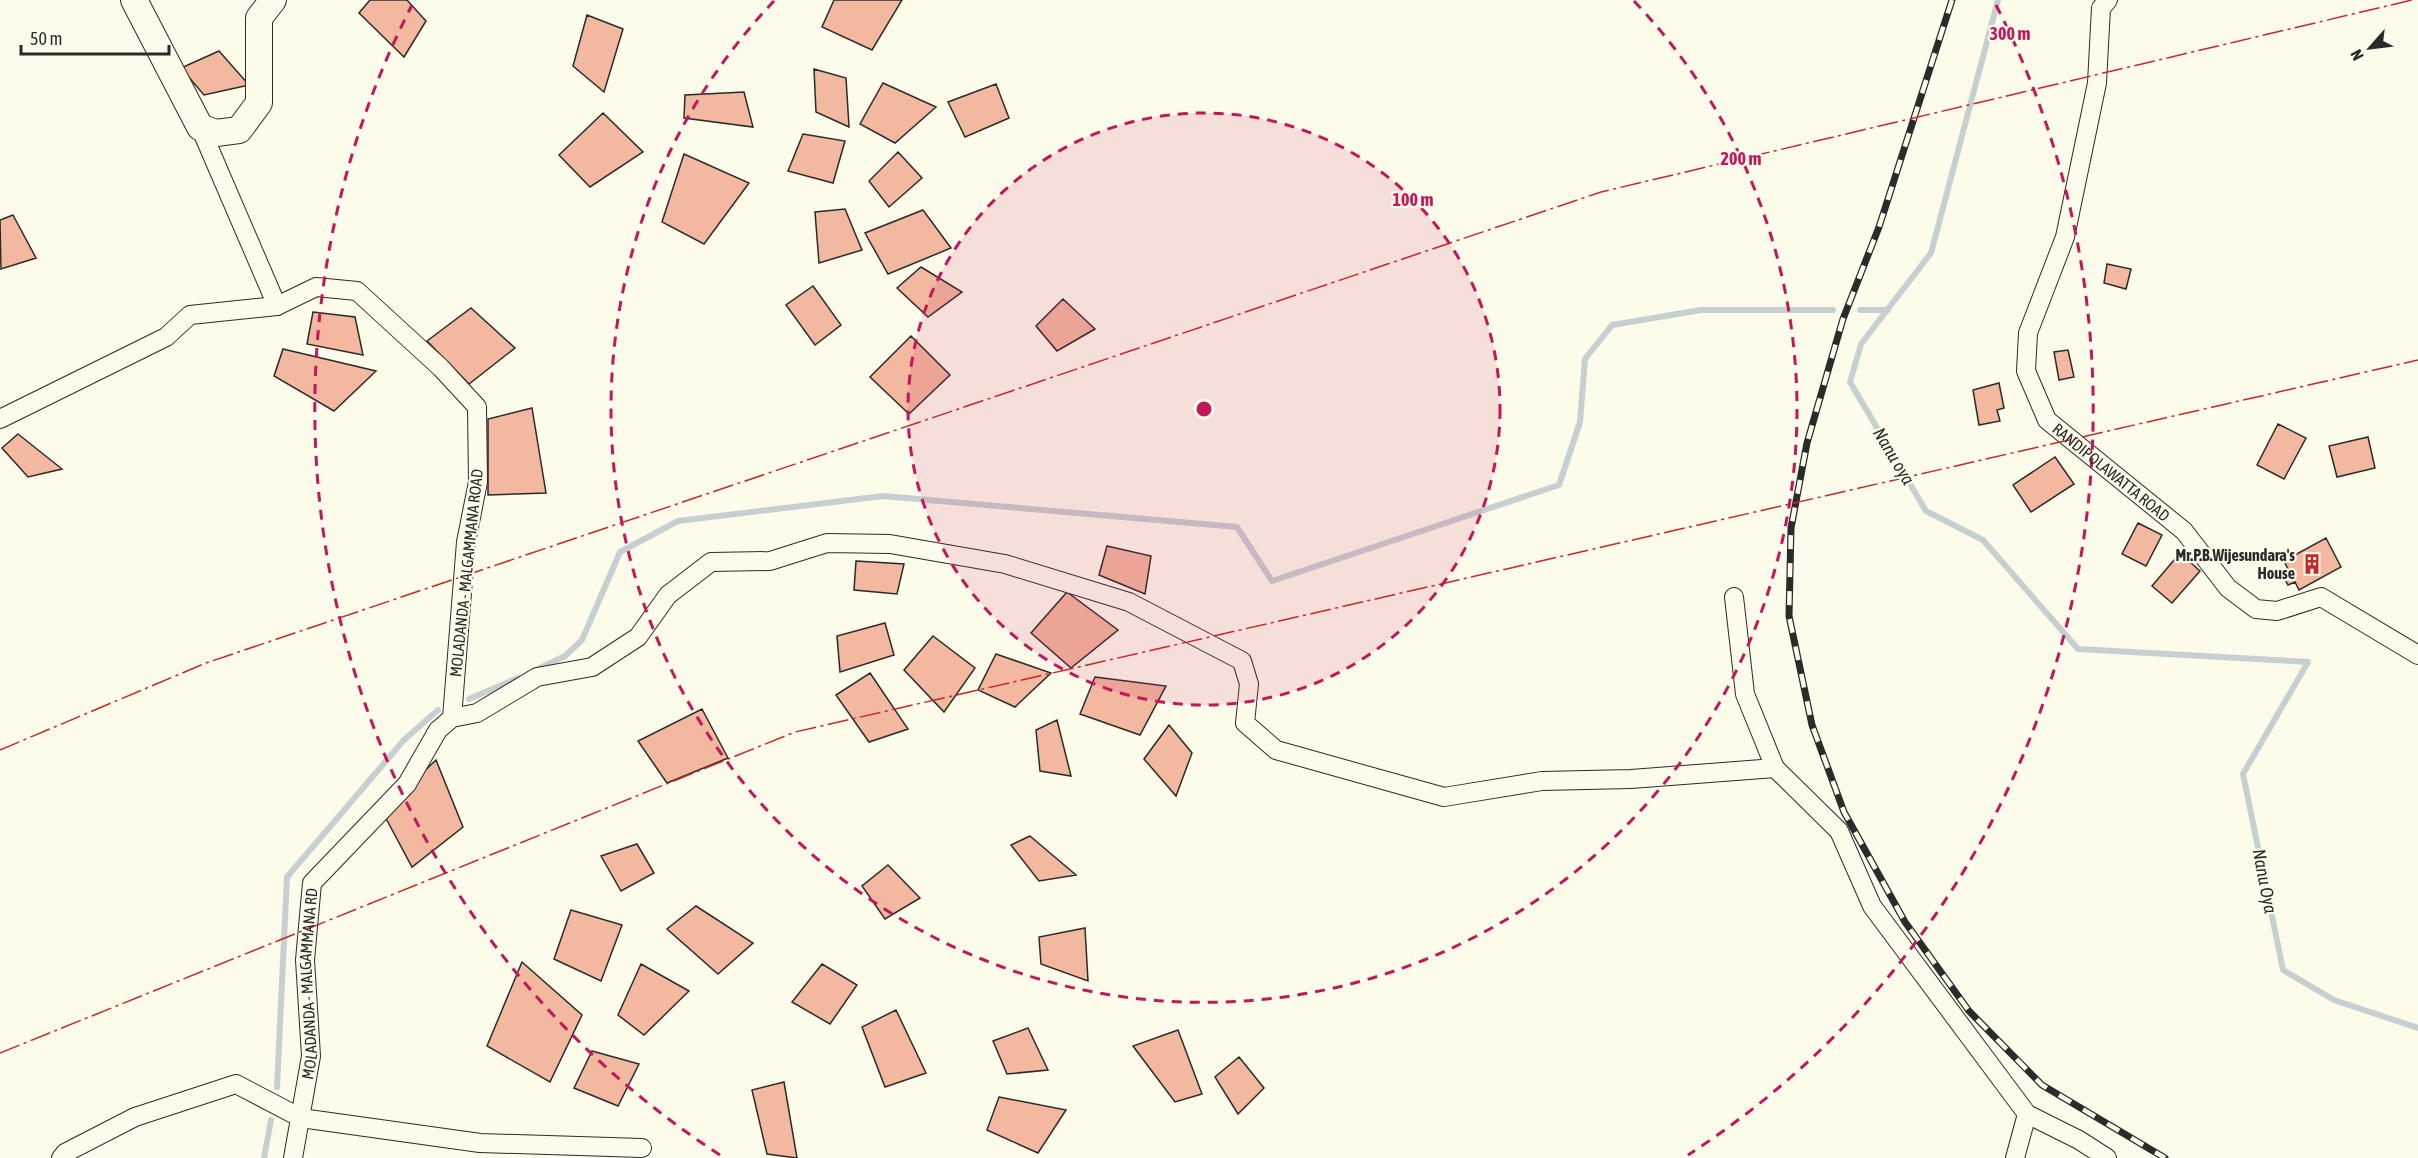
<svg xmlns="http://www.w3.org/2000/svg" width="2418" height="1158" font-family="'Asap Condensed',sans-serif">
  <style>
    .lines { fill: none; stroke-linecap: round; stroke-linejoin: round }
    .stream { stroke: #c7d0d0; stroke-width: 6 }
    .building { fill: #f2b8a0; stroke: #2b2b2b; stroke-width: 1.5 }
    .street-casing { stroke: #2b2b2b; stroke-width: 20 }
    .secondary-casing { stroke: #2b2b2b; stroke-width: 28 }
    .street { stroke: #fdfbea; stroke-width: 18 }
    .secondary { stroke: #fdfbea; stroke-width: 26 }
    .rail-casing { stroke: #2b2b2b; stroke-width: 7 }
    .rail { stroke: #fdfbea; stroke-width: 4.5; stroke-dasharray: 14; stroke-linecap: butt }
    .power { stroke: #c62828; stroke-width: 1.5; stroke-dasharray: 21 4.5 3 4.5; stroke-linecap: butt }
    .ring { fill: none; stroke: #c2185b; stroke-width: 3; stroke-dasharray: 10 8 }
    .labels { text-anchor: middle; dominant-baseline: central; stroke-width: 4.5; stroke-linejoin: round; paint-order: stroke }
    .street-label { font-size: 16px; fill: #2b2b2b; stroke: #fdfbea }
    .poi-label { font-size: 16px; font-weight: bold; fill: #2b2b2b; stroke: #fdfbea; text-anchor: end }
    .water-label { font-size: 18px; font-style: italic; fill: #2b2b2b; stroke: #fdfbea }
    .centre { fill: #c2185b; stroke: #fdfbea; stroke-width: 3 }
    .ring-label { font-size: 18px; text-anchor: middle; font-weight: bold; fill: #c2185b; stroke: #fdfbea; stroke-width: 4.5; stroke-linejoin: round; paint-order: stroke }
  </style>
  <rect width="100%" height="100%" fill="#fdfbea"/>
  <g class="lines">
    <path class="stream" d="M 1998,0 L 1931,253 L 1861,344 L 1850,382 L 1926,511 L 1983,540 L 2078,649 L 2308,662 L 2243,774 L 2283,970 L 2334,1000 L 2418,1028
      M 1860,310 L 1888,310
      M 536,670 L 565,656 L 582,640 L 620,552 L 678,521 L 883,496 L 1237,527 L 1272,581 L 1559,485 L 1580,422 L 1585,359 L 1612,325 L 1701,310 L 1833,310
      M 469,699 L 518,678
      M 277,1087 L 287,877 L 404,740 L 438,710
      M 264,1158 L 271,1120"/>
  </g>
  <path class="building" d="M 370,0 L 407,0 L 426,21 L 404,57 L 359,13 Z
    M 834,0 L 902,0 L 872,50 L 822,27 Z
    M 587,15 L 623,29 L 604,92 L 573,66 Z
    M 219,51 L 249,85 L 204,95 L 181,68 Z
    M 814,69 L 846,78 L 849,127 L 816,112 Z
    M 883,83 L 936,107 L 895,143 L 860,124 Z
    M 996,84 L 1009,118 L 965,137 L 948,102 Z
    M 744,92 L 753,127 L 684,118 L 685,95 Z
    M 603,113 L 643,152 L 590,187 L 559,155 Z
    M 803,134 L 845,141 L 833,183 L 788,171 Z
    M 898,152 L 922,178 L 889,207 L 869,181 Z
    M 684,154 L 749,183 L 704,244 L 662,222 Z
    M 845,209 L 862,250 L 819,263 L 815,212 Z
    M 923,210 L 951,248 L 888,274 L 865,233 Z
    M 13,215 L 36,258 L 1,269 L 0,220 Z
    M 2107,264 L 2131,269 L 2126,289 L 2104,283 Z
    M 921,267 L 962,292 L 928,317 L 897,288 Z
    M 813,286 L 841,325 L 815,345 L 786,305 Z
    M 1063,299 L 1095,329 L 1057,351 L 1036,326 Z
    M 471,308 L 515,348 L 469,384 L 427,341 Z
    M 313,312 L 355,317 L 363,355 L 307,344 Z
    M 911,336 L 950,375 L 909,414 L 870,377 Z
    M 283,349 L 376,371 L 334,411 L 274,376 Z
    M 2068,350 L 2074,377 L 2059,380 L 2054,352 Z
    M 1999,383 L 2004,408 L 1997,410 L 2000,421 L 1979,425 L 1973,390 Z
    M 532,408 L 546,493 L 488,495 L 488,419 Z
    M 2278,424 L 2306,438 L 2284,479 L 2257,465 Z
    M 18,434 L 62,469 L 28,477 L 2,448 Z
    M 2368,437 L 2375,468 L 2337,477 L 2329,446 Z
    M 2055,457 L 2074,484 L 2031,512 L 2013,485 Z
    M 2138,523 L 2162,535 L 2146,566 L 2122,554 Z
    M 2326,538 L 2341,567 L 2299,590 L 2295,582 L 2288,585 L 2281,572 L 2288,569 L 2284,561 Z
    M 1107,546 L 1151,556 L 1145,594 L 1099,575 Z
    M 2180,553 L 2200,571 L 2172,603 L 2152,586 Z
    M 856,561 L 904,564 L 897,594 L 854,590 Z
    M 1067,592 L 1118,630 L 1071,668 L 1031,633 Z
    M 885,623 L 894,655 L 840,672 L 837,636 Z
    M 933,636 L 975,668 L 944,712 L 904,670 Z
    M 996,654 L 1051,673 L 1015,707 L 978,690 Z
    M 870,673 L 908,729 L 869,742 L 836,695 Z
    M 1095,677 L 1166,686 L 1140,735 L 1080,714 Z
    M 702,709 L 728,758 L 667,783 L 638,741 Z
    M 1057,720 L 1071,776 L 1040,771 L 1036,730 Z
    M 1169,725 L 1192,753 L 1176,796 L 1144,759 Z
    M 436,760 L 463,827 L 412,867 L 382,811 Z
    M 1030,836 L 1076,875 L 1039,881 L 1011,845 Z
    M 637,844 L 654,873 L 621,891 L 601,856 Z
    M 888,865 L 920,898 L 885,919 L 862,886 Z
    M 696,906 L 753,943 L 718,974 L 667,929 Z
    M 571,910 L 622,925 L 601,981 L 554,959 Z
    M 1085,928 L 1088,981 L 1041,964 L 1039,937 Z
    M 522,962 L 582,1015 L 550,1082 L 487,1046 Z
    M 641,964 L 689,991 L 644,1035 L 618,1015 Z
    M 822,964 L 857,985 L 830,1024 L 792,1002 Z
    M 896,1010 L 926,1073 L 885,1087 L 862,1027 Z
    M 1028,1028 L 1048,1070 L 1007,1074 L 993,1041 Z
    M 1178,1030 L 1202,1094 L 1175,1102 L 1133,1046 Z
    M 592,1051 L 639,1064 L 618,1106 L 574,1088 Z
    M 1239,1057 L 1264,1088 L 1238,1114 L 1215,1077 Z
    M 784,1082 L 797,1158 L 767,1154 L 752,1090 Z
    M 999,1097 L 1066,1110 L 1038,1153 L 987,1130 Z"/>
  <g class="lines">
    <g class="street-casing">
      <g id="street">
        <path id="s1" d="M 2108,0 L 2101,8 L 2097,83 L 2065,237 L 2028,333 L 2026,371 L 2047,420 L 2184,531 L 2228,588 L 2256,609 L 2277,611 L 2321,597 L 2418,655"/>
        <path d="M 200,127 L 277,306"/>
        <path d="M 0,419 L 166,337 L 190,315 L 277,306 L 316,287 L 357,291 L 441,368 L 477,407 L 478,482 L 466,542 L 452,718"/>
        <path d="M 1734,597 L 1745,694 L 1775,768"/>
        <path d="M 61,1158 L 65,1153 L 135,1117 L 236,1084 L 301,1118 L 480,1143 L 642,1148"/>
        <path id="s2" d="M 293,1158 L 311,1056 L 305,960 L 312,883 L 407,784 L 438,730 L 452,718 L 477,713 L 537,677 L 592,667 L 638,637 L 668,595 L 711,562 L 770,561 L 827,543 L 890,544 L 1005,564 L 1129,602 L 1242,661 L 1249,684 L 1245,723 L 1276,750 L 1444,797 L 1542,781 L 1631,779 L 1775,768 L 1839,831 L 1872,906 L 2027,1114 L 2079,1140 L 2107,1158"/>
        <path d="M 2015,1158 L 2027,1114"/>
      </g>
    </g>
    <g class="secondary-casing">
      <path id="secondary" d="M 134,0 L 200,127 L 216,133 L 239,130 L 259,103 L 259,18 L 273,0"/>
    </g>
    <use href="#street" class="street"/>
    <use href="#secondary" class="secondary"/>
    <g class="rail-casing">
      <path id="rail" d="M 1952,0 L 1879,227 L 1843,319 L 1807,443 L 1791,528 L 1789,616 L 1812,725 L 1844,812 L 1905,922 L 1969,1011 L 2042,1085 L 2165,1158"/>
    </g>
    <use href="#rail" class="rail"/>
    <path class="power" d="M 0,750 L 206,663 L 1601,192 L 2412,0
      M 0,1053 L 795,732 L 2418,360"/>
  </g>
  <circle cx="1204" cy="409" r="296" fill="#c2185b" fill-opacity=".12"/>
  <g class="ring">
    <circle cx="1204" cy="409" r="296"/>
    <path d="M1634 1A593 593 0 1 1 774 1"/>
    <path d="M720 1155A889 889 0 0 1 412 5M1996 5A889 889 0 0 1 1688 1155"/>
  </g>
  <defs>
    <g id="building-bare" transform="scale(1.62)"><path d="M-4-6H4V6H1V3H-1V6H-4ZM-2.5-4.3h1.7v1.8h-1.7ZM.8-4.3h1.7v1.8H.8ZM-2.5-1h1.7V.8h-1.7ZM.8-1h1.7V.8H.8Z" fill="#c62828" stroke="#fdfbea" stroke-width="2.5" paint-order="stroke"/></g>
  </defs>
  <g fill-rule="evenodd">
    <use href="#building-bare" x="2312" y="564"/>
  </g>
  <g class="labels">
    <g class="street-label">
      <text stroke="none"><textPath href="#s1" startOffset="520">RANDIPOLAWATTA ROAD</textPath></text>
      <text transform="translate(466 573) rotate(-84)">MOLADANDA - MALGAMMANA ROAD</text>
      <text stroke="none"><textPath href="#s2" startOffset="176">MOLADANDA - MALGAMMANA RD</textPath></text>
    </g>
    <g class="poi-label">
      <text x="2295" y="555">Mr.P.B.Wijesundara's<tspan x="2295" dy="18">House</tspan></text>
    </g>
    <g class="water-label">
      <text transform="translate(1894 456) rotate(59)">Nanu oya</text>
      <text transform="translate(2265 881) rotate(79)">Nanu Oya</text>
    </g>
  </g>
  <circle cx="1204" cy="409" r="9" class="centre"/>
  <g class="ring-label">
    <text x="2010" y="40">300 m</text>
    <text x="1741" y="165">200 m</text>
    <text x="1413" y="206">100 m</text>
  </g>
  <g transform="translate(2370 48) rotate(242)" stroke="#fdfbea" stroke-width="4.5" paint-order="stroke">
  <path d="M0-4.5L10 22L0 15L-10 22Z" fill="#2b2b2b"/>
  <text y="-9" font-size="16" font-weight="bold" text-anchor="middle" fill="#2b2b2b">N</text>
  </g>
  <path d="M21 45v9h148v-9" fill="none" stroke="#2b2b2b" stroke-width="3"/>
  <text x="30" y="45" font-size="18" fill="#2b2b2b" stroke="#fdfbea" stroke-width="4.5" paint-order="stroke">50 m</text>
</svg>
